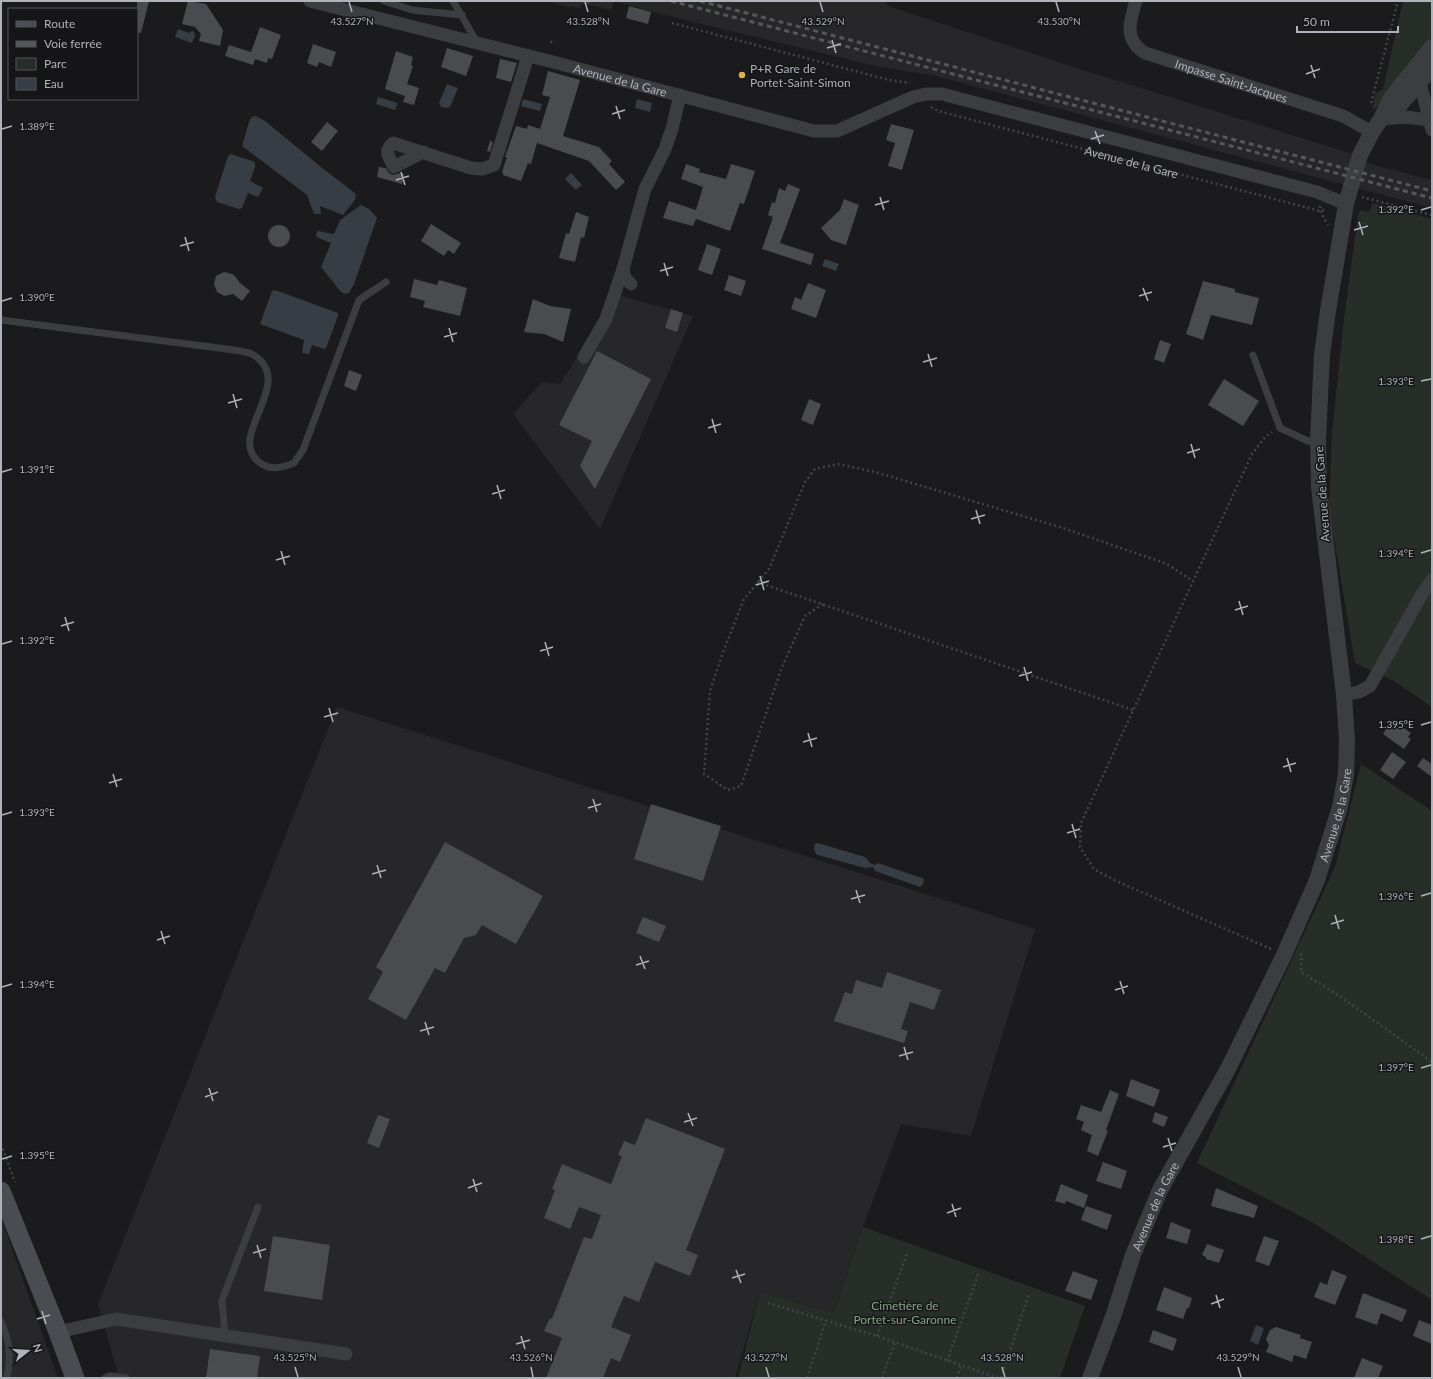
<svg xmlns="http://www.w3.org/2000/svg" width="1433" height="1379" font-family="Lato,sans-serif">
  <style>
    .built { fill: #27272a }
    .green { fill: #272e28 }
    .water { fill: #363d44 }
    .building { fill: #4a4b4f }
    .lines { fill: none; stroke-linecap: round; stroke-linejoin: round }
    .path { stroke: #424448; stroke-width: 2.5; stroke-dasharray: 2 3; stroke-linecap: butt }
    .service { stroke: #3c3d41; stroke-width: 7 }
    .minor { stroke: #3c3d41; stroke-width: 13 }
    .tertiary { stroke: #3c3d41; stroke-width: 16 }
    .secondary { stroke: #4a4c51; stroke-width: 19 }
    .rail { stroke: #55575c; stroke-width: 3; stroke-dasharray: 5 4; stroke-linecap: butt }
    .path-bridge { stroke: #424448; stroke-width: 2.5; stroke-dasharray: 2 3; stroke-linecap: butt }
    .ticks { fill: none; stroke: #afb2bb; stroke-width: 1.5 }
    .poi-dot { fill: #deb052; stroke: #161618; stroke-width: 1.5 }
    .labels { text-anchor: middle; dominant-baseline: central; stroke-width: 3; stroke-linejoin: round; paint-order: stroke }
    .poi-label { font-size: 12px; fill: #afb2bb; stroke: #161618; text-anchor: start }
    .street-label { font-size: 12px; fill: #afb2bb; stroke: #161618 }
    .park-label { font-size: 12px; fill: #89a38a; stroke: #161618 }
    .ticks-label { font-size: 10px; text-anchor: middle; fill: #afb2bb; stroke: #161618; stroke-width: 3; stroke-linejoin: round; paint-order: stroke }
  </style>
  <rect width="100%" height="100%" fill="#1b1b1d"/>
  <path class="built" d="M 549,1 L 885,1 L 888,6 L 1083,70 L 1353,154 L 1366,163 L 1432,180 L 1432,208 L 932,75 L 879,67 L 673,17 L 614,1 L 611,10 L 582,3 L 580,9 L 571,6 L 571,8 Z
    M 611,293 L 693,316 L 600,529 L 513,414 L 542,382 L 560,384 L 601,318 Z
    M 337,707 L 1035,929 L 971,1136 L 901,1124 L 863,1227 L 834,1313 L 760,1292 L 735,1378 L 119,1378 L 98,1304 Z
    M 1,1218 L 58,1378 L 1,1378 Z"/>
  <path class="green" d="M 1403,1 L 1432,1 L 1432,36 L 1385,100 L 1379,106 L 1372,110 L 1375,94 L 1383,89 Z
    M 1373,203 L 1432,219 L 1432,707 L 1394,681 L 1355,663 L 1329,508 L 1332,432 L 1344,319 L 1358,215 L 1361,210 L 1369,212 Z
    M 1361,764 L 1432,811 L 1432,1300 L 1312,1222 L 1197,1163 L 1335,867 Z
    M 863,1227 L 1085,1306 L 1060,1378 L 738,1378 L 760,1292 L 834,1313 Z"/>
  <path class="water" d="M 178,29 L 189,33 L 192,31 L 194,32 L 195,36 L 192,43 L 175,37 Z
    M 447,84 L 458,88 L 450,107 L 447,108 L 441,107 L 439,103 Z
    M 378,97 L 398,103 L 395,110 L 376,104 Z
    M 523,99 L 542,104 L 540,111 L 521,106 Z
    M 637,99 L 652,103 L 650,112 L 635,108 Z
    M 254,116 L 256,116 L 265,121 L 321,167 L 356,194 L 355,200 L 343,215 L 320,206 L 321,214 L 314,214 L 307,195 L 242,146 L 249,122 L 250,119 Z
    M 231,154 L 255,162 L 255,167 L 250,181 L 263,188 L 258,197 L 248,193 L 242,208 L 239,209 L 217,202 L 215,197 L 228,156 Z
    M 571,173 L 582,185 L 576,190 L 565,179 Z
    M 361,205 L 369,209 L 377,218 L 354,284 L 349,293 L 345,294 L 341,292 L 321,267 L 331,243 L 316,237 L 317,231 L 334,234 L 340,220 Z
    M 825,259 L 839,264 L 836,271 L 822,266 Z
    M 275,290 L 338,313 L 338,316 L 326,348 L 324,349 L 312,345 L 309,354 L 302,353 L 304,340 L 260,324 L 272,291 Z
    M 818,843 L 865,857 L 870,863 L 875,865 L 878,863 L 922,878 L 924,879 L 923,884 L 920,887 L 875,871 L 873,867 L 865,868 L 818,855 L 816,854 L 814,849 L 815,844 Z
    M 1256,1325 L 1264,1328 L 1258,1345 L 1250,1341 Z"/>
  <path class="building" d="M 137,1 L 149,1 L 141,33 L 137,32 Z
    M 188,1 L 206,4 L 223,30 L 220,46 L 199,41 L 201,34 L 195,27 L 182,24 Z
    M 629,6 L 651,12 L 648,24 L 626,18 Z
    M 260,27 L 281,35 L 272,59 L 268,58 L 267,63 L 255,59 L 253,65 L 225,56 L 229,45 L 251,52 Z
    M 313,44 L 336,52 L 331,67 L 319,62 L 317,67 L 307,63 Z
    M 447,48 L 473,56 L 466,76 L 441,67 Z
    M 396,51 L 413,57 L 411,65 L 413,66 L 407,84 L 419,88 L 414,105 L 403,102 L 405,96 L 385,89 Z
    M 500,59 L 517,63 L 511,82 L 496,78 Z
    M 548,71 L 580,80 L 563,136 L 599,147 L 612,161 L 609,164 L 625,182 L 616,190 L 589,161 L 537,143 L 531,164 L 528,163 L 521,181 L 503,175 L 503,173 L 502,172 L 507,157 L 505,157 L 516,126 L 527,129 L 528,125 L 540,129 L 550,97 L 542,95 Z
    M 327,122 L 338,131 L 322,151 L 311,142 Z
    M 891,124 L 914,130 L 902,170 L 888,166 L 895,143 L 886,140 Z
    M 490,141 L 493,142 L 490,152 L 487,151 Z
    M 686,164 L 700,169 L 699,172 L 726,179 L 731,164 L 755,171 L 744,204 L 740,203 L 730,231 L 696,219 L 693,226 L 663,218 L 669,201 L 696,210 L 703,187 L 681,179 Z
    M 379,167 L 386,168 L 389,173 L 393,175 L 401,173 L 404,174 L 402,184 L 377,177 Z
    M 788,184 L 800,189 L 780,243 L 814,254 L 811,265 L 762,249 L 773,217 L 768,215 L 772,202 L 775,203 L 779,188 L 785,191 Z
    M 844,199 L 859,205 L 846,245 L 831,240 L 821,228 L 840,210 Z
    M 576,212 L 589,217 L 584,238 L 581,237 L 575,262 L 559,258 L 566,233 L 569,234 Z
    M 431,224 L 461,243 L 454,254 L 448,250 L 444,256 L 421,241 Z
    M268 236a11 11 0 1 1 22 0a11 11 0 1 1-22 0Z
    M 707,244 L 721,249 L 712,275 L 698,270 Z
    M 224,272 L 232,274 L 235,276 L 239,282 L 250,291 L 242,301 L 233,294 L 224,296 L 217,292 L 214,284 L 216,276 Z
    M 729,275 L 746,281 L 741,296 L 724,290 Z
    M 414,279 L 437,285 L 439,280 L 467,288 L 460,316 L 423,307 L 425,301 L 410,297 Z
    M 1203,281 L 1235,289 L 1235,292 L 1259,298 L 1252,325 L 1211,315 L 1203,340 L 1186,334 Z
    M 808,283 L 826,290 L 816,318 L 791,309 L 795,297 L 801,300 Z
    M 533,299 L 550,306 L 571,309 L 563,342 L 544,334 L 524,332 Z
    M 671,309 L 683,313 L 677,332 L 665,328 Z
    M 1160,340 L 1171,344 L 1164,363 L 1154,359 Z
    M 597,351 L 651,379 L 595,489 L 580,466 L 592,441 L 559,425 Z
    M 349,370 L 362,375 L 356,391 L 344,386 Z
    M 1224,379 L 1259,401 L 1243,426 L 1208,405 Z
    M 809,399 L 821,404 L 813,425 L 801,420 Z
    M 1392,720 L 1411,733 L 1408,737 L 1411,739 L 1404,749 L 1383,734 Z
    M 1392,752 L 1406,762 L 1393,779 L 1380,770 Z
    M 1423,758 L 1432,764 L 1432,777 L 1417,766 Z
    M 651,804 L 721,826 L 703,881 L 634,859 Z
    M 445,842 L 543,896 L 516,944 L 482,925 L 476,935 L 464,938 L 445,973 L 435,968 L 406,1020 L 368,999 L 383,972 L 376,967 Z
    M 643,917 L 666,926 L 659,942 L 636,933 Z
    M 887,972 L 941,990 L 934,1010 L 910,1002 L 901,1029 L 908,1031 L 904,1043 L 834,1021 L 845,992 L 852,994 L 856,980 L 882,988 Z
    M 1131,1079 L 1160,1090 L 1154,1107 L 1126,1096 Z
    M 1110,1090 L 1119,1094 L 1106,1130 L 1108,1131 L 1098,1156 L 1087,1151 L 1092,1135 L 1081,1130 L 1084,1122 L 1076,1119 L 1081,1105 L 1101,1112 Z
    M 1155,1112 L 1168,1117 L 1164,1127 L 1152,1122 Z
    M 378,1115 L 390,1119 L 379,1148 L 367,1143 Z
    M 646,1118 L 725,1149 L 686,1250 L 698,1255 L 690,1276 L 655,1262 L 639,1302 L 624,1296 L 611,1327 L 631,1335 L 620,1362 L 611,1358 L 603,1378 L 546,1378 L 562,1338 L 544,1331 L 550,1318 L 552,1319 L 584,1237 L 592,1239 L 601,1215 L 579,1207 L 570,1229 L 544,1218 L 555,1190 L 552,1189 L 562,1164 L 611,1184 L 622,1156 L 618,1155 L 624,1141 L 635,1145 Z
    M 1103,1162 L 1127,1171 L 1121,1189 L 1096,1181 Z
    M 1061,1184 L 1088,1195 L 1084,1208 L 1066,1201 L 1065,1204 L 1055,1201 Z
    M 1216,1188 L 1258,1206 L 1254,1218 L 1211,1206 Z
    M 1086,1206 L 1112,1215 L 1107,1230 L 1081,1220 Z
    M 1171,1222 L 1191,1230 L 1187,1244 L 1166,1238 Z
    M 273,1236 L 330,1245 L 322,1300 L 264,1291 Z
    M 1264,1236 L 1279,1241 L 1269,1266 L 1255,1261 Z
    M 1207,1244 L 1224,1250 L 1219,1263 L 1206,1259 L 1206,1257 L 1202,1255 Z
    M 1332,1270 L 1347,1276 L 1335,1305 L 1314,1297 L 1320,1282 L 1327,1285 Z
    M 1073,1271 L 1098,1280 L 1091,1300 L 1065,1291 Z
    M 1164,1287 L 1192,1298 L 1189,1308 L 1187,1308 L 1183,1319 L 1156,1310 Z
    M 1363,1293 L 1407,1310 L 1402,1322 L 1381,1313 L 1377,1325 L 1355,1317 Z
    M 1419,1320 L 1432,1325 L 1432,1344 L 1413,1336 Z
    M 1276,1327 L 1301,1335 L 1300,1338 L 1312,1342 L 1306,1359 L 1294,1355 L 1292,1362 L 1266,1352 L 1269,1345 L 1266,1339 L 1270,1330 Z
    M 1153,1330 L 1177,1339 L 1173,1351 L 1149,1342 Z
    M 210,1349 L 260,1356 L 257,1378 L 206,1378 Z
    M 1362,1358 L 1383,1366 L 1378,1378 L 1354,1378 Z"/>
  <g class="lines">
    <g class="path">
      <path d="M 584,3 L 584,1"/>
      <path d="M 588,4 L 589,1"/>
      <path d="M 672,23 L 889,80 L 910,83"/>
      <path d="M 551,43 L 552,38"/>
      <path d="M 1371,103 L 1398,1"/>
      <path id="s1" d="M 931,107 L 938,111 L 1320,211 L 1326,210"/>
      <path d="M 1362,197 L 1432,215"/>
      <path d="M 1320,206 L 1320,211 L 1328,225"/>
      <path d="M 757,582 L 1133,710"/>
      <path d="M 823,604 L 805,616 L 782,667 L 741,786 L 728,790 L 704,774 L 710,691 L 723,652 L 744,599 L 769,569 L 805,482 L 815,469 L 838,464 L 875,472 L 1063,528 L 1167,564 L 1193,581"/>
      <path d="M 1271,949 L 1114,880 L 1094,869 L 1080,847 L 1081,823 L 1252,454 L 1265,437 L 1272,432"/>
      <path d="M 1300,954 L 1302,956 L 1301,972 L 1341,997 L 1432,1062"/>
      <path d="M 1,1144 L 15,1182"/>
      <path d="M 768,1303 L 877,1336 L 998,1378"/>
      <path d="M 877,1336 L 908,1251"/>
      <path d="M 947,1361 L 979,1272"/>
      <path d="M 807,1378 L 826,1320"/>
      <path d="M 882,1378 L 895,1342"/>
      <path d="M 957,1378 L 961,1366"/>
      <path d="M 1001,1378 L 1029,1293"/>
    </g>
    <path class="service" d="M 384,1 L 412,10 L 462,15
      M 453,1 L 478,44
      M 1,320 L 234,350 C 239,351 247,352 252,354 C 299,382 225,435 259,462 C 270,471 281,468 294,463 L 303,450 L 359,300 L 386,282
      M 1253,355 L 1280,428 L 1308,441 L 1318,440
      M 1,1321 C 10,1343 11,1355 7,1378
      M 225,1336 L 222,1300 L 258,1207
      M 105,1378 L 110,1376 L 126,1378"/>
    <g class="minor">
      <path id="s2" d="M 310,1 L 553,62 L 814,131 L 837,131 L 913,97 L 926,94 L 942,94 L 1317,192 L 1346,204"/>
      <path id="s3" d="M 1136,1 C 1130,21 1123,39 1145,53 L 1343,116 L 1372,132"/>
      <path d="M 1418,75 L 1432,130"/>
      <path d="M 1381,119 L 1406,117 L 1429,120"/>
      <path d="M 423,152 L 394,167 C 389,156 383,152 393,143 L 471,168 L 482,169 L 494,165 L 528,56"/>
      <path d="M 631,284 L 625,278 L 623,269 L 645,189 L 665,149 L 672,129 L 680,95"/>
      <path d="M 584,357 L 606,319 L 623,269"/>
      <path d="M 1344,695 L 1359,692 L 1370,686 L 1422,594 L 1432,580"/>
      <path d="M 58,1332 L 116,1319 L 346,1354"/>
    </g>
    <g class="tertiary">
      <path d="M 1383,118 L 1399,106 L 1432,68"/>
      <path id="s4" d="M 1090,1378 L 1114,1314 L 1133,1255 L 1160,1190 L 1228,1069 L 1284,955 L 1317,880 L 1340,807 L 1346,774 L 1347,740 L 1344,695 L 1319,487 L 1318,440 L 1322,355 L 1328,311 L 1346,204 L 1360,155 L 1372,132 L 1381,119 L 1391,98 L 1432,47"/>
    </g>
    <path class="secondary" d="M 1,1191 L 58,1332 L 75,1378"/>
    <path class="rail" d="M 671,1 L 1432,198
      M 700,1 L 1432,191"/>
    <path class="path-bridge" d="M 1345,185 L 1350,168"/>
  </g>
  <path class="ticks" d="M 349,2 L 352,12M 585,2 L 588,12M 820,2 L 823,12M 1056,2 L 1059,12M 832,40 L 836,53M 827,48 L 841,44M 1311,65 L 1315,78M 1306,74 L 1320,69M 616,106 L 620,119M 612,114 L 625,110M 2,129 L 12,126M 1095,131 L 1100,144M 1091,139 L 1104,135M 401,172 L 405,185M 396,180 L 409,176M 880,197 L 884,210M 875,205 L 889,201M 1421,210 L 1431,207M 1359,222 L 1363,235M 1354,230 L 1368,226M 185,237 L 189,251M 180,246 L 194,242M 664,263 L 668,276M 660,271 L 673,267M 1143,288 L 1148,301M 1139,296 L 1152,292M 2,301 L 12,298M 449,328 L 453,342M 444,337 L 457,333M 928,354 L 932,367M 923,362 L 937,358M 1421,381 L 1431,379M 233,394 L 237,408M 228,403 L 242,399M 712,419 L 716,433M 708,428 L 721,424M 1191,444 L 1195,458M 1187,453 L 1200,449M 2,472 L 12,469M 497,485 L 501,499M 492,494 L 505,490M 976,510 L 980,524M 971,519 L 985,515M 281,551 L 285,565M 1421,553 L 1431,550M 276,560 L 290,556M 760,576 L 764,590M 756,585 L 769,581M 1239,601 L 1243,615M 1235,610 L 1248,606M 65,617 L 69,631M 61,626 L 74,622M 545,642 L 549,656M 2,644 L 12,641M 540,651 L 553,647M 1024,667 L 1028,681M 1019,676 L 1032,672M 329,708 L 333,722M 324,717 L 338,713M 1421,725 L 1431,722M 808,733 L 812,747M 803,742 L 817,738M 1287,758 L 1291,772M 1283,767 L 1296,763M 113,774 L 117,787M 109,783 L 122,779M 593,799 L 597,812M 588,808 L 601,804M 2,815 L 12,812M 1072,824 L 1076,838M 1067,833 L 1080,829M 377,865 L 381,878M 372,874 L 386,870M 856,890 L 860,903M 1421,896 L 1431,893M 851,899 L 865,895M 1335,915 L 1339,929M 1331,924 L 1344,920M 161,931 L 165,944M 157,940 L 170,936M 640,956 L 645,969M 636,965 L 649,961M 1120,981 L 1124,994M 2,987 L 12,984M 1115,990 L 1128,986M 425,1022 L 429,1035M 420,1031 L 434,1027M 904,1047 L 908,1060M 899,1056 L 913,1052M 1421,1068 L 1431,1065M 209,1088 L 213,1101M 205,1097 L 218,1092M 688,1113 L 693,1126M 684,1122 L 697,1118M 1168,1138 L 1172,1151M 1163,1147 L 1176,1143M 2,1159 L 12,1156M 473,1179 L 477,1192M 468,1188 L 482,1183M 952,1204 L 956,1217M 947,1213 L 961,1208M 1421,1239 L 1431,1236M 257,1245 L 261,1258M 253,1253 L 266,1249M 736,1270 L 741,1283M 732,1278 L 745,1274M 1216,1295 L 1220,1308M 1211,1304 L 1224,1299M 42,1311 L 46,1324M 37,1319 L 50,1315M 521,1336 L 525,1349M 516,1344 L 530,1340M 295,1367 L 298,1377M 531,1367 L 533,1377M 766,1367 L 769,1377M 1002,1367 L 1005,1377M 1238,1367 L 1241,1377"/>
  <circle class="poi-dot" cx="742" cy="75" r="4"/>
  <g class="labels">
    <g class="poi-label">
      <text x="750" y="68">P+R Gare de<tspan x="750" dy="14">Portet-Saint-Simon</tspan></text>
    </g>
    <g class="street-label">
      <text stroke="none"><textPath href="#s2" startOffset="320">Avenue de la Gare</textPath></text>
      <text stroke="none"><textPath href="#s3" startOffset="149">Impasse Saint-Jacques</textPath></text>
      <text stroke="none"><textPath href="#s1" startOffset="208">Avenue de la Gare</textPath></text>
      <text transform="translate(1322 494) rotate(-94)">Avenue de la Gare</text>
      <text stroke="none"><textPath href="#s4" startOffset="616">Avenue de la Gare</textPath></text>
      <text stroke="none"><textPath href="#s4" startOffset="184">Avenue de la Gare</textPath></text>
    </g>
    <g class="park-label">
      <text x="905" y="1305">Cimetière de<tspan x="905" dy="14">Portet-sur-Garonne</tspan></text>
    </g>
  </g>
  <g class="ticks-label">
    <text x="352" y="25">43.527°N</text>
    <text x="588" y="25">43.528°N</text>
    <text x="823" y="25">43.529°N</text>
    <text x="1059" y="25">43.530°N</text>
    <text x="37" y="130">1.389°E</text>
    <text x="1396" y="213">1.392°E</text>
    <text x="37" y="301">1.390°E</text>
    <text x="1396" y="385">1.393°E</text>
    <text x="37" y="473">1.391°E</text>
    <text x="1396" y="557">1.394°E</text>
    <text x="37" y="644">1.392°E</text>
    <text x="1396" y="728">1.395°E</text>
    <text x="37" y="816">1.393°E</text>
    <text x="1396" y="900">1.396°E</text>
    <text x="37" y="988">1.394°E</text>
    <text x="1396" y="1071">1.397°E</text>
    <text x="37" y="1159">1.395°E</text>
    <text x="1396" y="1243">1.398°E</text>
    <text x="295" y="1361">43.525°N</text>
    <text x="531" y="1361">43.526°N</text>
    <text x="766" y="1361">43.527°N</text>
    <text x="1002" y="1361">43.528°N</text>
    <text x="1238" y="1361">43.529°N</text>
  </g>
  <rect width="1433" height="1379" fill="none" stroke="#afb2bb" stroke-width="4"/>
  <rect x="8" y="8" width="130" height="92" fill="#161618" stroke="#535459"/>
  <rect x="16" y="21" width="20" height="6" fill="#4a4c51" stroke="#535459"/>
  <text x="44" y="28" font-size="12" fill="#afb2bb">Route</text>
  <rect x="16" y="41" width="20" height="6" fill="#55575c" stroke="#535459"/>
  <text x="44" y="48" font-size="12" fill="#afb2bb">Voie ferrée</text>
  <rect x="16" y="58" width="20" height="12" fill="#272e28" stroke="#535459"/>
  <text x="44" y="68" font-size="12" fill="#afb2bb">Parc</text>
  <rect x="16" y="78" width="20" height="12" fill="#363d44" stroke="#535459"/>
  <text x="44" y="88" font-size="12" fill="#afb2bb">Eau</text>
  <g transform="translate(28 1351) rotate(73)" stroke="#161618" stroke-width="3" paint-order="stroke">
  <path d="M0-3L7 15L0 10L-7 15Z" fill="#afb2bb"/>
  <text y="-6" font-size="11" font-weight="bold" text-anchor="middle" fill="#afb2bb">N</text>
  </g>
  <path d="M1297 26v6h101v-6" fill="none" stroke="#afb2bb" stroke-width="2"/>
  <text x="1303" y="26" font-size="12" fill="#afb2bb" stroke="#161618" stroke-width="3" paint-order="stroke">50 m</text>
</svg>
